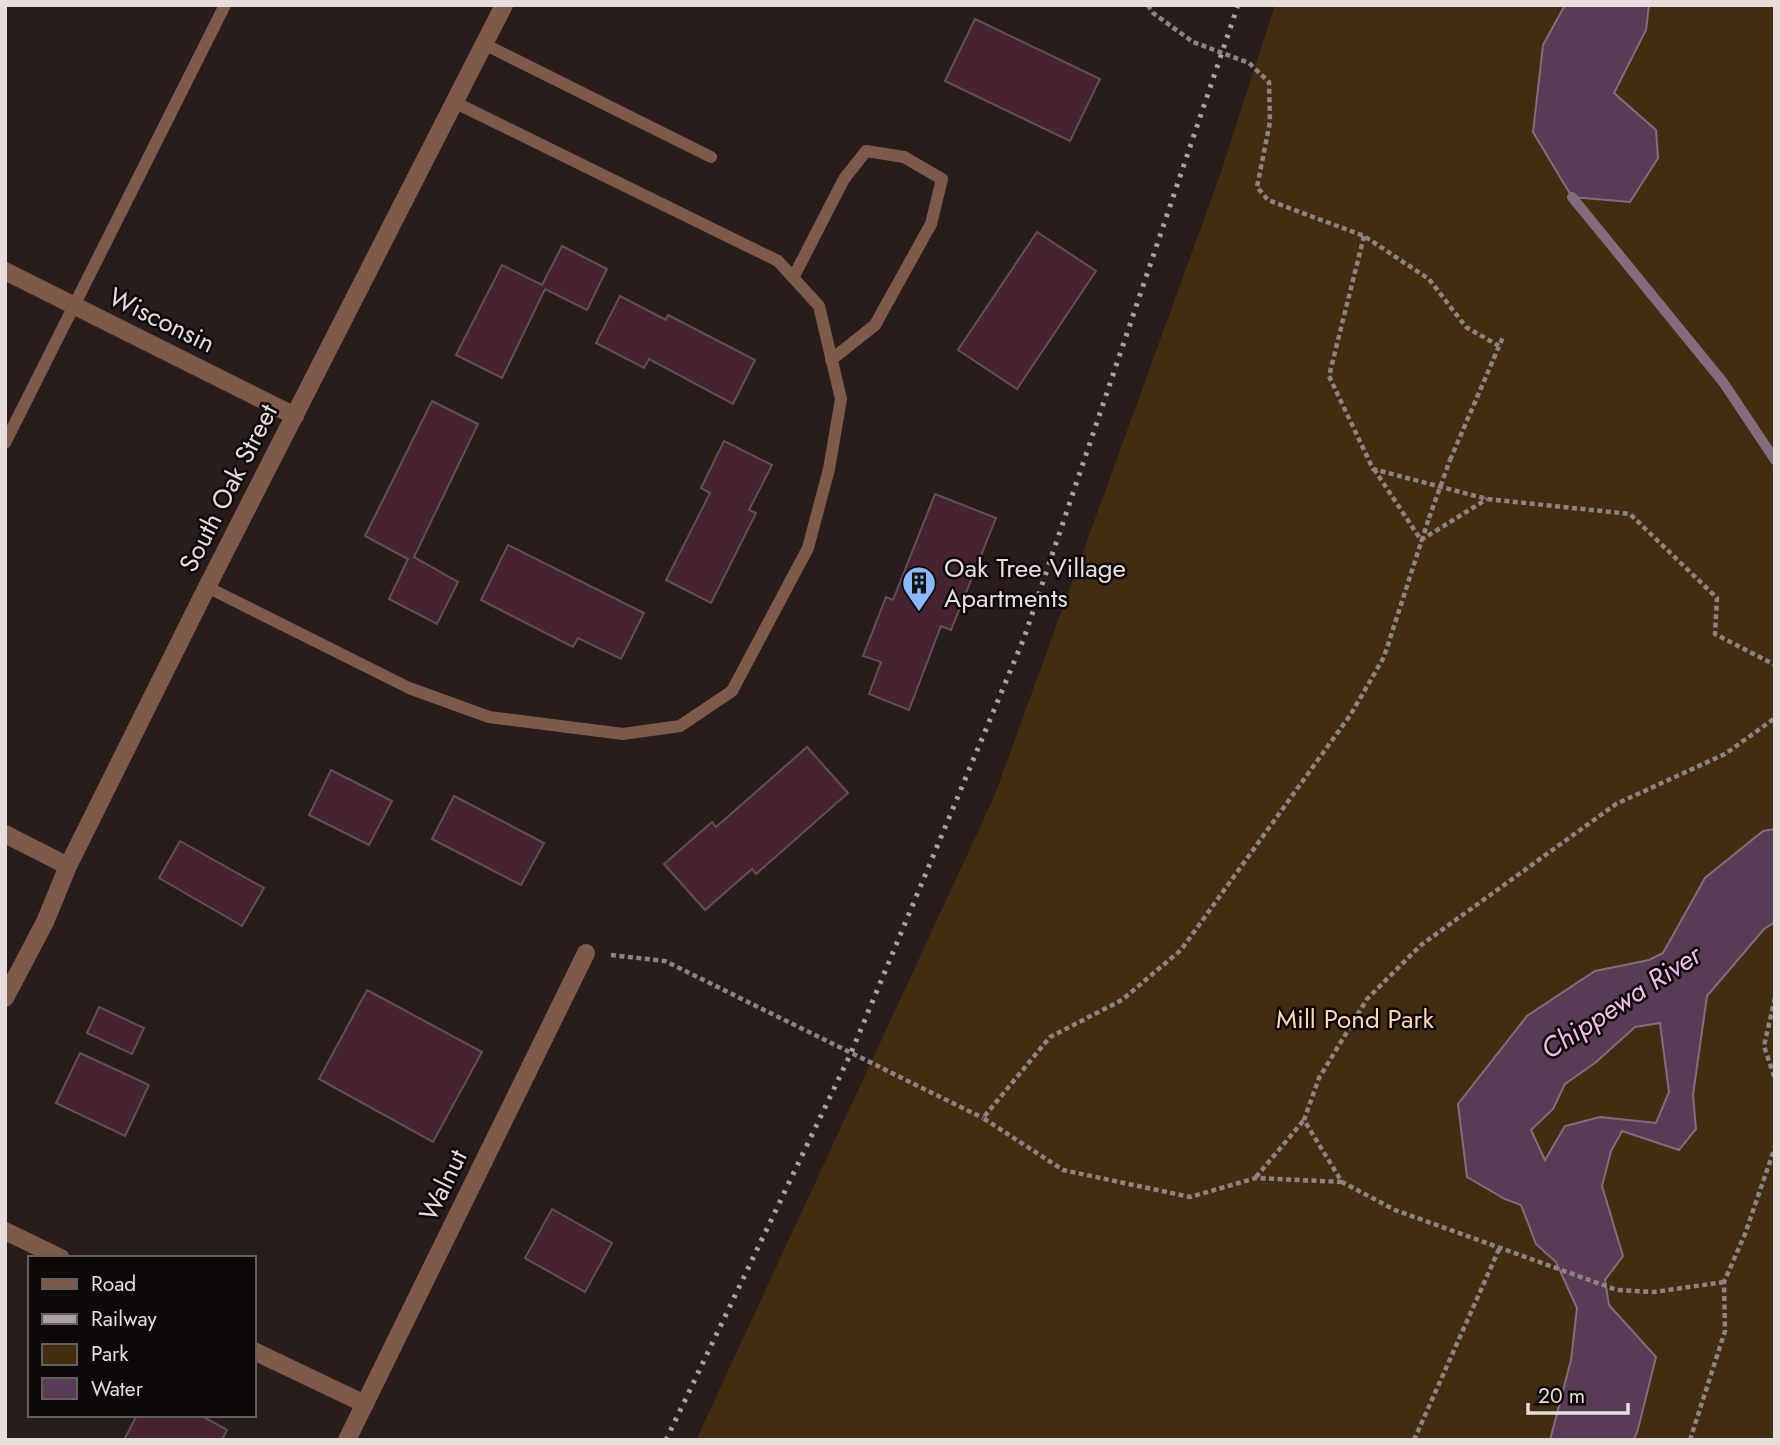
<svg xmlns="http://www.w3.org/2000/svg" width="1780" height="1445" font-family="Jost,sans-serif">
  <style>
    .green { fill: #432d10 }
    .water { fill: #583b54; stroke: #836c7d; stroke-width: 2; fill-rule: evenodd }
    .lines { fill: none; stroke-linecap: round; stroke-linejoin: round }
    .stream { stroke: #836c7d; stroke-width: 10 }
    .building { fill: #472331; stroke: #5f5155; stroke-width: 2 }
    .path { stroke: #8f8483; stroke-width: 4.5; stroke-dasharray: 5 3.5; stroke-linecap: butt }
    .service { stroke: #7d5a4a; stroke-width: 12 }
    .minor { stroke: #7d5a4a; stroke-width: 18 }
    .rail { stroke: #aba1a0; stroke-width: 5; stroke-dasharray: 3.5 7; stroke-linecap: butt }
    .path-bridge { stroke: #8f8483; stroke-width: 4.5; stroke-dasharray: 5 3.5; stroke-linecap: butt }
    .labels { text-anchor: middle; dominant-baseline: central; stroke-width: 5; stroke-linejoin: round; paint-order: stroke }
    .street-label { font-size: 26px; fill: #e6dddc; stroke: #0e0909 }
    .poi-label { font-size: 26px; fill: #e6dddc; stroke: #0e0909; text-anchor: start }
    .park-label { font-size: 26px; fill: #fcd8ac; stroke: #0e0909 }
    .water-label { font-size: 28px; font-style: italic; fill: #f3bceb; stroke: #0e0909 }
  </style>
  <rect width="100%" height="100%" fill="#291d1c"/>
  <path class="green" d="M 1275,5 L 1775,5 L 1775,1440 L 696,1440 L 994,797 L 1220,175 Z"/>
  <path class="water" d="M 1565,5 L 1649,5 L 1646,30 L 1614,93 L 1656,130 L 1658,158 L 1630,202 L 1572,197 L 1533,132 L 1543,45 Z
    M 1775,829 L 1775,922 L 1764,929 L 1707,996 L 1693,1095 L 1696,1129 L 1679,1150 L 1622,1131 L 1611,1151 L 1602,1186 L 1623,1256 L 1605,1280 L 1609,1305 L 1656,1357 L 1638,1429 L 1634,1440 L 1550,1440 L 1571,1360 L 1577,1308 L 1556,1262 L 1536,1244 L 1521,1205 L 1505,1199 L 1467,1177 L 1458,1104 L 1527,1016 L 1595,971 L 1649,960 L 1663,953 L 1705,878 L 1763,831 ZM 1660,1023 L 1669,1092 L 1656,1123 L 1600,1117 L 1565,1126 L 1545,1160 L 1531,1130 L 1553,1109 L 1565,1084 L 1595,1063 L 1635,1027 Z"/>
  <g class="lines">
    <path class="stream" d="M 1572,197 L 1723,382 L 1775,460"/>
  </g>
  <path class="building" d="M 975,19 L 1100,79 L 1070,141 L 945,81 Z
    M 1037,232 L 1096,271 L 1017,389 L 958,350 Z
    M 562,246 L 607,269 L 587,310 L 545,289 L 502,378 L 456,355 L 502,265 L 542,285 Z
    M 620,296 L 666,320 L 668,315 L 755,360 L 733,404 L 649,359 L 644,368 L 596,343 Z
    M 432,401 L 478,424 L 414,557 L 458,582 L 437,624 L 389,599 L 408,559 L 365,536 Z
    M 724,441 L 772,465 L 749,510 L 756,513 L 711,603 L 666,580 L 710,493 L 701,488 Z
    M 935,494 L 996,518 L 951,630 L 941,626 L 909,710 L 869,694 L 881,662 L 863,656 L 886,597 L 893,600 Z
    M 508,545 L 644,613 L 621,659 L 578,638 L 573,647 L 481,600 Z
    M 807,747 L 848,793 L 756,874 L 752,869 L 705,910 L 664,864 L 712,822 L 716,827 Z
    M 331,770 L 392,801 L 369,845 L 309,815 Z
    M 454,796 L 544,843 L 521,885 L 432,839 Z
    M 180,841 L 264,888 L 242,926 L 159,878 Z
    M 367,990 L 482,1052 L 433,1142 L 319,1079 Z
    M 99,1007 L 144,1028 L 132,1054 L 87,1033 Z
    M 80,1053 L 149,1085 L 125,1136 L 56,1103 Z
    M 552,1209 L 612,1243 L 585,1292 L 525,1258 Z
    M 137,1415 L 200,1415 L 227,1430 L 222,1440 L 124,1440 Z"/>
  <g class="lines">
    <path class="path" d="M 1148,5 L 1153,13 L 1193,42 L 1249,63 L 1269,82 L 1270,122 L 1257,187 L 1268,200 L 1364,236 L 1429,279 L 1466,327 L 1499,346
      M 1364,236 L 1329,376 L 1373,469 L 1487,499 L 1630,514 L 1717,598 L 1715,634 L 1775,665
      M 1450,460 L 1503,337
      M 1374,469 L 1421,540 L 1487,499
      M 611,955 L 665,961 L 983,1118
      M 1775,998 L 1764,1046 L 1775,1079
      M 1256,1177 L 1304,1120
      M 1342,1182 L 1256,1178 L 1190,1197 L 1063,1170 L 983,1118 L 1050,1037 L 1122,1000 L 1181,950 L 1351,714 L 1384,657 L 1429,518
      M 1724,1282 L 1654,1292 L 1617,1290 L 1395,1210 L 1342,1182 L 1304,1120 L 1319,1078 L 1367,999 L 1421,945 L 1616,804 L 1725,754 L 1775,718
      M 1414,1440 L 1500,1247
      M 1690,1440 L 1725,1331 L 1724,1282 L 1745,1234 L 1775,1147"/>
    <path class="service" d="M 484,44 L 711,157
      M 793,278 L 844,179 L 866,151 L 904,157 L 942,179 L 931,224 L 875,325 L 831,360
      M 5,443 L 225,5
      M 207,587 L 409,688 L 489,717 L 623,734 L 680,726 L 732,691 L 808,548 L 829,469 L 841,399 L 819,306 L 778,261 L 454,102"/>
    <path class="minor" d="M 5,271 L 295,416
      M 5,834 L 68,866
      M 5,998 L 45,922 L 68,866 L 207,587 L 504,5
      M 5,1231 L 61,1258
      M 254,1351 L 365,1404
      M 347,1440 L 586,953"/>
    <path class="rail" d="M 666,1440 L 851,1053 L 1024,638 L 1238,5"/>
    <path class="path-bridge" d="M 1429,518 L 1450,460"/>
  </g>
  <defs>
    <g id="building-pin" transform="scale(1.75)"><path d="M0 17L-7.5 6A9.5 9.5 0 1 1 7.5 6Z" fill="#8abafc" stroke="#0e0909"/><path d="M-4-6H4V6H1V3H-1V6H-4ZM-2.5-4.3h1.7v1.8h-1.7ZM.8-4.3h1.7v1.8H.8ZM-2.5-1h1.7V.8h-1.7ZM.8-1h1.7V.8H.8Z" fill="#111"/></g>
  </defs>
  <g fill-rule="evenodd">
    <use href="#building-pin" x="919" y="583"/>
  </g>
  <g class="labels">
    <g class="street-label">
      <text transform="translate(162 320) rotate(26)">Wisconsin</text>
      <text transform="translate(228 488) rotate(-63)">South Oak Street</text>
      <text transform="translate(443 1185) rotate(-64)">Walnut</text>
    </g>
    <g class="poi-label">
      <text x="944" y="568">Oak Tree Village<tspan x="944" dy="30">Apartments</tspan></text>
    </g>
    <g class="park-label">
      <text x="1355" y="1019">Mill Pond Park</text>
    </g>
    <g class="water-label">
      <text transform="translate(1621 1002) rotate(-33)">Chippewa River</text>
    </g>
  </g>
  <rect width="1780" height="1445" fill="none" stroke="#e6dddc" stroke-width="14"/>
  <rect x="28" y="1256" width="228" height="161" fill="#0e0909" stroke="#645e5d" stroke-width="2"/>
  <rect x="42" y="1279" width="35" height="10" fill="#7d5a4a" stroke="#645e5d" stroke-width="2"/>
  <text x="91" y="1291" font-size="21" fill="#e6dddc">Road</text>
  <rect x="42" y="1314" width="35" height="10" fill="#aba1a0" stroke="#645e5d" stroke-width="2"/>
  <text x="91" y="1326" font-size="21" fill="#e6dddc">Railway</text>
  <rect x="42" y="1344" width="35" height="21" fill="#432d10" stroke="#645e5d" stroke-width="2"/>
  <text x="91" y="1361" font-size="21" fill="#e6dddc">Park</text>
  <rect x="42" y="1378" width="35" height="21" fill="#583b54" stroke="#645e5d" stroke-width="2"/>
  <text x="91" y="1396" font-size="21" fill="#e6dddc">Water</text>
  <path d="M1528 1403v10h100v-10" fill="none" stroke="#e6dddc" stroke-width="3.5"/>
  <text x="1538" y="1403" font-size="21" fill="#e6dddc" stroke="#0e0909" stroke-width="5" paint-order="stroke">20 m</text>
</svg>
